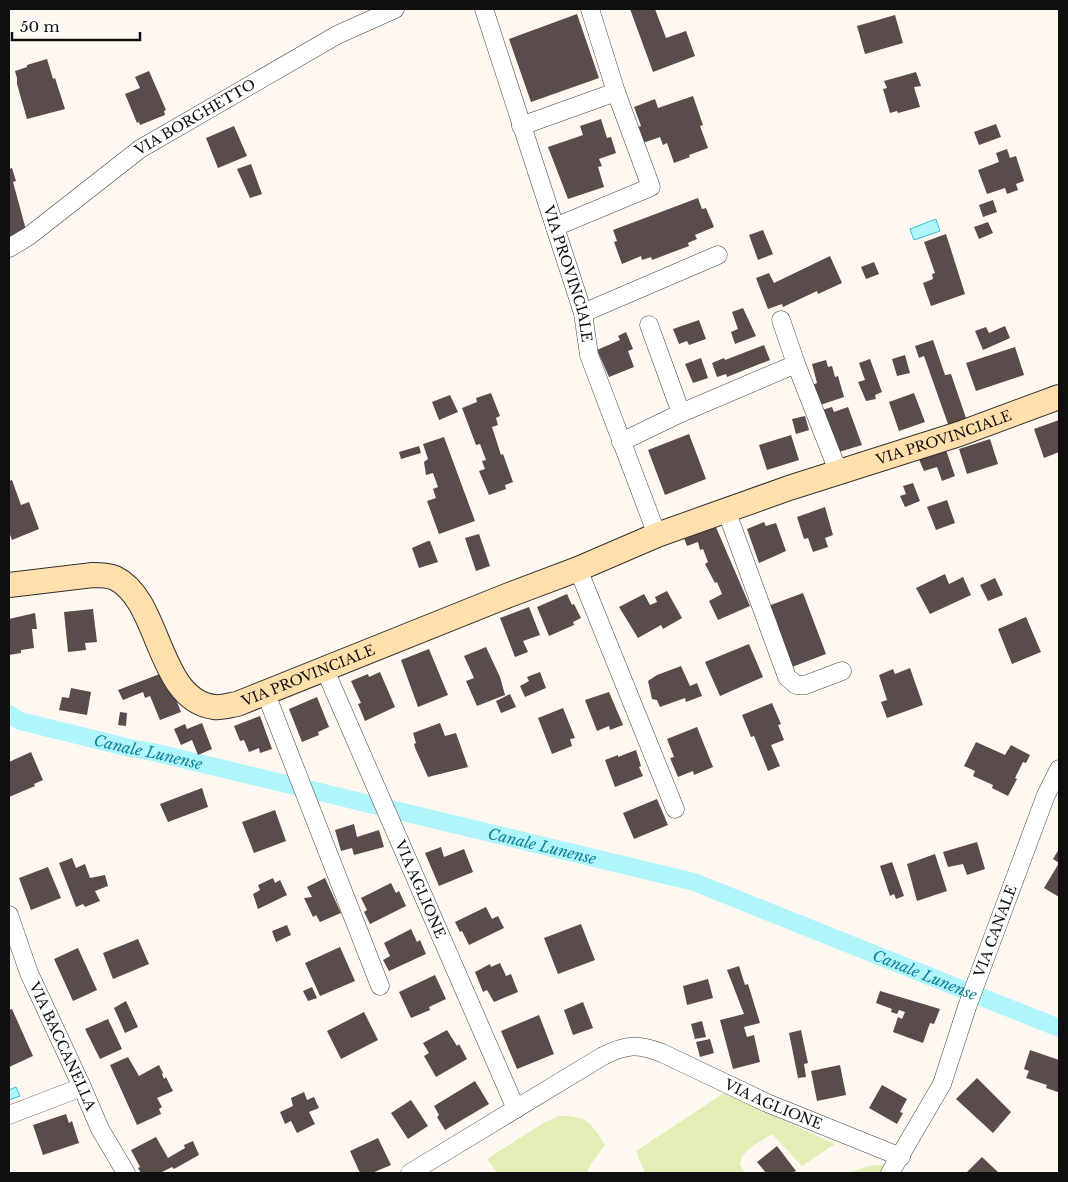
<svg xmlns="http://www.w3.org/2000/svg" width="1068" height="1182" font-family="'Libre Baskerville',serif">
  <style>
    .green { fill: #e3eeb6 }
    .water { fill: #b0f5fc; stroke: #30c6da }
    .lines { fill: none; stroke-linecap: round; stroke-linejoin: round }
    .canal { stroke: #b0f5fc; stroke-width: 18 }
    .building { fill: #594c4a }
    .street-casing { stroke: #424242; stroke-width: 19 }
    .secondary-casing { stroke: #313131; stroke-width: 26 }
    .street { stroke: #fff; stroke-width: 18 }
    .secondary { stroke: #ffdfac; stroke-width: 24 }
    .labels { text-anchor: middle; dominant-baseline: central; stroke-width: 5; stroke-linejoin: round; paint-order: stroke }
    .street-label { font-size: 14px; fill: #0f0f0f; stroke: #fff }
    .water-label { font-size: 15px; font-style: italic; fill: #0c8096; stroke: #fff }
  </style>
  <rect width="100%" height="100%" fill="#fff8f1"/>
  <path class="green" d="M 724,1093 L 835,1144 L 802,1166 L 772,1134 C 760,1142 742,1149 740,1164 L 745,1173 L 645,1173 L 636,1151 Z
    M 559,1116 C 587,1116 590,1121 605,1145 L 591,1164 L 587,1173 L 497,1173 L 487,1159 L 545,1122 Z
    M 884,1165 L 880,1173 L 849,1173 L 868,1166 Z"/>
  <path class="water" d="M 936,219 L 940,231 L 914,240 L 910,229 Z
    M 16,1087 L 20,1096 L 9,1100 L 9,1090 Z"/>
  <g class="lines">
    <path class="canal" id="s1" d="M 9,714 L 20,721 L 130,748 L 153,752 L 694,882 L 1059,1028"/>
  </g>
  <path class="building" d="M 630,9 L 655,9 L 666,38 L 686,31 L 695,56 L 653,72 Z
    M 577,14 L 599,78 L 531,102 L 509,39 Z
    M 895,15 L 903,43 L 865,54 L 857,26 Z
    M 47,59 L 53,79 L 55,78 L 65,109 L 27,119 L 17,84 L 17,78 L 15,71 L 27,67 L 27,65 Z
    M 149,71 L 166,110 L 164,111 L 165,115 L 140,125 L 139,122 L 137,123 L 125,94 L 140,88 L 135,77 Z
    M 916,72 L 921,86 L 914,87 L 920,107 L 898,113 L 897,111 L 890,113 L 883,89 L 887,88 L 884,81 Z
    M 693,96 L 703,125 L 700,126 L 708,148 L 689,155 L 690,157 L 674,163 L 667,143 L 663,145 L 660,137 L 643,143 L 637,127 L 641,126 L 634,107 L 655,99 L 658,108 Z
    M 601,119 L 607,138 L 611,137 L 616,153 L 599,159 L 602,166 L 598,167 L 604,187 L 568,199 L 548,147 L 583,135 L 580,126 Z
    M 996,124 L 1001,137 L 979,145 L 974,132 Z
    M 234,126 L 247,156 L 218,168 L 206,138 Z
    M 1007,149 L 1010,158 L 1016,156 L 1024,181 L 1016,184 L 1018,190 L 1007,194 L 1005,188 L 987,194 L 978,170 L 999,162 L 996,153 Z
    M 251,164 L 262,194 L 250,198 L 237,169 Z
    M 12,168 L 16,181 L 13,182 L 26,230 L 9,239 L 9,169 Z
    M 698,198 L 702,209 L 706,208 L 714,227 L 695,235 L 697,239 L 688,243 L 689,246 L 652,260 L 651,257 L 642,260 L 641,256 L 622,264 L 614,242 L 617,241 L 613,230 Z
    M 993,200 L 997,212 L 983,217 L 979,205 Z
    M 988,222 L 993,233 L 979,239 L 974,227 Z
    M 763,230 L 773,254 L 758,260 L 749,235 Z
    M 946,234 L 965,294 L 931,306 L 923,283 L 933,279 L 932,274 L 935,273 L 924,242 Z
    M 830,256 L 842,283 L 818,294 L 817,291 L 783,307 L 782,304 L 768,309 L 756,278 L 769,273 L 774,283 Z
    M 874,262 L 879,274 L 866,279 L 861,267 Z
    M 743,308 L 756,336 L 735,344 L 731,332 L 738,329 L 732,312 Z
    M 699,320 L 706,339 L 689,345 L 687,341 L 679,344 L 673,329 Z
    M 1005,326 L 1010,338 L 983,350 L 975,331 L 986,327 L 989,333 Z
    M 626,332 L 633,349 L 628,351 L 634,367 L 609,377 L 597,350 L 620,340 L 618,336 Z
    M 933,340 L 945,375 L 951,374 L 967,421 L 949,427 L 924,356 L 919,358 L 915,346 Z
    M 764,345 L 770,360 L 727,377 L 726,374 L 717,377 L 712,363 L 724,358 L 725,360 Z
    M 1015,347 L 1024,375 L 976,391 L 966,363 Z
    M 905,355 L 910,373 L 897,376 L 892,359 Z
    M 701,358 L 708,378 L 693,383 L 685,364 Z
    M 870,359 L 882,392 L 875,395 L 876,399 L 866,401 L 858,382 L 865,380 L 859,363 Z
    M 826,360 L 828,367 L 832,366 L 835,377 L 838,376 L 844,397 L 820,405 L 812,385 L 817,383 L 812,364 Z
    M 491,393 L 500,416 L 496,418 L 498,425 L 492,427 L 501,455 L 503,454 L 513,482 L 505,485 L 506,489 L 489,495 L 479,471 L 485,469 L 482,461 L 486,460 L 480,444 L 476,445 L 462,408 L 477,402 L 476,398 Z
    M 914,393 L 925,422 L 899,431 L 889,402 Z
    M 450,395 L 458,412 L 439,420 L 432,402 Z
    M 832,407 L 834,412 L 848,407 L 862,445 L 839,452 L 835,439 L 828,441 L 822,410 Z
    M 805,416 L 809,430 L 796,434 L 792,419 Z
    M 1059,420 L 1059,452 L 1044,458 L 1034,429 Z
    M 689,434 L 706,479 L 665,495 L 648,450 Z
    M 791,435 L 799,460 L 767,470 L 759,445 Z
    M 444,437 L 475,521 L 439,534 L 427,501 L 436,498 L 433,489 L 438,487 L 433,473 L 426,475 L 424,462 L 428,459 L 423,444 Z
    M 990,439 L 998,464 L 967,474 L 959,449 Z
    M 419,446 L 421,453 L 401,459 L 399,452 Z
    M 945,447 L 955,476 L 942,481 L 937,467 L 924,471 L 918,457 Z
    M 12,480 L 21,505 L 29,502 L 39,529 L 12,540 L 9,532 L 9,481 Z
    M 913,483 L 920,501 L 905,507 L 900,496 L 906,494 L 903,486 Z
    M 947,500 L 955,523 L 936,530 L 927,507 Z
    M 825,507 L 833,535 L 825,538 L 828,547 L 813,552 L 808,538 L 804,539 L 797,517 Z
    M 764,522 L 766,526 L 776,523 L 786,551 L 759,563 L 747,529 Z
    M 715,525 L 750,606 L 718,620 L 709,601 L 722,594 L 717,582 L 715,583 L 705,564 L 708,562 L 703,549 L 700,550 L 698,542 L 687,546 L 681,530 Z
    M 479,534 L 490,566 L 476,571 L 465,538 Z
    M 428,541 L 430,541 L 438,562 L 419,568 L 412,548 Z
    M 945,574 L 949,584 L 963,577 L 971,595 L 930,614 L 916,588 Z
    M 995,578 L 1003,595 L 988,601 L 980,585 Z
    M 667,591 L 682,618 L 663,629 L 661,625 L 638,638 L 619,607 L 644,594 L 650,605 L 657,602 L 655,597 Z
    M 803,593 L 826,654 L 792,667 L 768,606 Z
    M 567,594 L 572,605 L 574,604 L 581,618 L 573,622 L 574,625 L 549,636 L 537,607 Z
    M 529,607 L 540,635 L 523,641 L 528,652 L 515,657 L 500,618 Z
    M 93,609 L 97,642 L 85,643 L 86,650 L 68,652 L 64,612 Z
    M 35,613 L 37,629 L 32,629 L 34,648 L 21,650 L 21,653 L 9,655 L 9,619 Z
    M 1026,617 L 1041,652 L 1012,664 L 998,629 Z
    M 749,644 L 763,677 L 720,696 L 705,662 Z
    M 486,647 L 500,677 L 505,695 L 477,706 L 466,681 L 474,678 L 464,656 Z
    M 429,649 L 448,695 L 418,707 L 401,660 Z
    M 681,666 L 690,686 L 697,683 L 702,696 L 686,702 L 685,698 L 660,707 L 657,700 L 652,699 L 648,681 L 657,675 Z
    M 910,668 L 923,705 L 887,718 L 881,702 L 887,700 L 879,675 L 893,669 L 895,674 Z
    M 165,672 L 181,712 L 160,720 L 150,696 L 145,698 L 143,692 L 123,700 L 118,690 Z
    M 380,672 L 395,707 L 365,721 L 358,704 L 361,703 L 351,681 L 368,674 L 369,677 Z
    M 540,672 L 546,688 L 525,697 L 520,686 L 529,681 L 527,677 Z
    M 71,688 L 91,692 L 87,715 L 59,710 L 62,697 L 69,698 Z
    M 609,692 L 623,725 L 610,730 L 609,726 L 597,731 L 585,700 Z
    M 510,694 L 516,707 L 501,713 L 496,701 Z
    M 317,697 L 329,727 L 318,732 L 319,735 L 302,742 L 289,709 Z
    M 772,703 L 781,724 L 778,725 L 784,740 L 771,745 L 780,766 L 768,771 L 754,736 L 751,737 L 742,715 Z
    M 563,708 L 575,738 L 570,739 L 572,746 L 552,754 L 538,718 Z
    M 120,712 L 127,713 L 126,726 L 118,725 Z
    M 260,716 L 272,749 L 260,753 L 259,748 L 249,752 L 244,740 L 240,741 L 234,726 Z
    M 202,723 L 212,749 L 198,755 L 192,740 L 181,745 L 174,729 L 185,724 L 187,729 Z
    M 440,723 L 445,736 L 456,733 L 468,767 L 428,777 L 415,748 L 414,744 L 416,743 L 413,733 Z
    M 697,727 L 713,767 L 694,775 L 693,771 L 678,777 L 670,758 L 674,757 L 667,739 Z
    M 976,742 L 1005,755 L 1011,745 L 1030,755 L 1026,763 L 1023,762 L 1015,778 L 1017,779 L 1008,796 L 992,788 L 993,785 L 973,776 L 975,771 L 964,766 Z
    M 636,750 L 641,766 L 639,767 L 643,776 L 615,787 L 605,760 L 618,755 L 618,757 Z
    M 31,752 L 43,780 L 34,784 L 35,786 L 9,797 L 9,762 Z
    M 202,788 L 208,807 L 168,822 L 160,804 Z
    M 657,799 L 668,825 L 634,839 L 623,813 Z
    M 275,810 L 286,841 L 254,853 L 242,822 Z
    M 354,824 L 357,837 L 379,830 L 384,847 L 354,855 L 352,848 L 341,851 L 335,830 Z
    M 977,842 L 985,869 L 967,875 L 963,864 L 948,867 L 943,852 Z
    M 441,847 L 444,857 L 464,849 L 473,872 L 439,886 L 425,853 Z
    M 1059,849 L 1059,863 L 1053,859 Z
    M 935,854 L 947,891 L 917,901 L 907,864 Z
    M 72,858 L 76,868 L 85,864 L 90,878 L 105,875 L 108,886 L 95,891 L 100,901 L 85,907 L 83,904 L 76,907 L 59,863 Z
    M 892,862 L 904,896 L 896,899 L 894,894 L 890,896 L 880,866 Z
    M 1059,863 L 1059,897 L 1044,888 Z
    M 48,867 L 61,898 L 31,910 L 19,878 Z
    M 273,878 L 275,883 L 280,880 L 287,895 L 258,909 L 253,894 L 260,890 L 258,885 Z
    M 325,878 L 341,913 L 320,922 L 316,915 L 313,917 L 304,898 L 312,897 L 307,887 Z
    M 391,883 L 396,893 L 399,891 L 406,906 L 370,924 L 364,912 L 367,910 L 361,898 Z
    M 486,907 L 492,919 L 498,916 L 504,928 L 469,945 L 462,931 L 460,932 L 455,922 Z
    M 581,924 L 595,960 L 558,974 L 544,938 Z
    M 287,925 L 291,935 L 276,942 L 272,931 Z
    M 411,929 L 417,942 L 420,940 L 426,954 L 389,971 L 383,960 L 390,956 L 384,943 Z
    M 138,939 L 149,964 L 113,979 L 103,953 Z
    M 340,947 L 355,981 L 320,996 L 305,963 Z
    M 78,948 L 97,990 L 73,1001 L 54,959 Z
    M 500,963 L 506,976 L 511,974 L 518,992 L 494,1002 L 487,990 L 483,992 L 475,972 L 490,964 L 491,967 Z
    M 739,966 L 745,985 L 748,984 L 760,1023 L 744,1027 L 747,1037 L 754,1035 L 760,1062 L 733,1069 L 720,1020 L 744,1014 L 727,970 Z
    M 435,975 L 446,999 L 429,1007 L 430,1010 L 411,1018 L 399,992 Z
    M 708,979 L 713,998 L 687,1005 L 683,986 Z
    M 312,987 L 317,998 L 308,1001 L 303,991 Z
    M 880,991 L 940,1009 L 934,1024 L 930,1023 L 923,1043 L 893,1032 L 898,1017 L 902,1019 L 905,1012 L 899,1010 L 897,1014 L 891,1012 L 892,1009 L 876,1003 Z
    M 126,1001 L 138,1027 L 125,1033 L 114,1008 Z
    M 583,1002 L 593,1028 L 573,1035 L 564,1010 Z
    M 12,1009 L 33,1056 L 9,1067 L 9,1010 Z
    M 364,1012 L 378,1040 L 341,1059 L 327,1031 Z
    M 539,1015 L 554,1054 L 517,1069 L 501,1031 Z
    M 108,1019 L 122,1049 L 100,1059 L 85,1029 Z
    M 702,1021 L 706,1037 L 695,1039 L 691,1024 Z
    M 447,1030 L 457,1046 L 459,1044 L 467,1059 L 436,1077 L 424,1056 L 429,1053 L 423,1043 Z
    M 801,1030 L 808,1063 L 804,1064 L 806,1077 L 798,1078 L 789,1033 Z
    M 710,1039 L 714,1053 L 700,1057 L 696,1042 Z
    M 1030,1050 L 1059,1060 L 1059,1088 L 1058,1092 L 1046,1088 L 1047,1085 L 1026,1078 L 1029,1071 L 1024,1069 Z
    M 128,1057 L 139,1076 L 159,1065 L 163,1073 L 162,1074 L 164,1079 L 166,1077 L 173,1091 L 157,1098 L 162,1107 L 159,1109 L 161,1114 L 137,1125 L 110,1065 Z
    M 840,1065 L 846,1095 L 817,1101 L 811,1071 Z
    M 977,1078 L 1011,1112 L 993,1133 L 956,1099 Z
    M 475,1081 L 489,1104 L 445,1130 L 437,1117 L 439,1115 L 434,1106 Z
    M 882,1085 L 907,1099 L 900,1112 L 903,1113 L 897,1124 L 869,1108 Z
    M 304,1092 L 307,1100 L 314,1097 L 319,1108 L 309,1112 L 315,1124 L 297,1133 L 291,1121 L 285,1124 L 280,1112 L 293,1106 L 291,1098 Z
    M 411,1100 L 428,1126 L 408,1139 L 391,1113 Z
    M 66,1114 L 69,1123 L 72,1121 L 79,1143 L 43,1155 L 33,1125 Z
    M 156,1137 L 168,1158 L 185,1148 L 184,1145 L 193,1141 L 199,1155 L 174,1169 L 172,1167 L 160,1173 L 141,1173 L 138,1168 L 140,1167 L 131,1150 Z
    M 378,1138 L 391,1165 L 372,1173 L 360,1173 L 350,1151 Z
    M 777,1146 L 796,1171 L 792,1173 L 766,1173 L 757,1162 Z
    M 982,1157 L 999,1173 L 966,1173 Z"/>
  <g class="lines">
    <g class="street-casing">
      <g id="street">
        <path id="s2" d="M 484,9 L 583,313 L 589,355 L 657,535"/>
        <path d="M 590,9 L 616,92"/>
        <path d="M 521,126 L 616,92 L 651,187 L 555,227"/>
        <path id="s3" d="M 9,248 L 29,236 L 140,149 L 337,35 L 395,9"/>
        <path d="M 583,313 L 718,255"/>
        <path d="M 781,320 L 796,364"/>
        <path d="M 649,325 L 681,413"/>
        <path d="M 621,442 L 681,413 L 796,364 L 838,471"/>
        <path d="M 726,510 L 787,677 L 796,685 L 805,685 L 842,671"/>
        <path d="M 578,569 L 675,809"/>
        <path id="s4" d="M 325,670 L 516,1109"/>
        <path d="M 266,694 L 380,986"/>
        <path id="s5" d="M 9,915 L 29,973 L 82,1087 L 100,1129 L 126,1173"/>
        <path d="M 9,1115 L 82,1087"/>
        <path id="s6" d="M 410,1173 L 603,1056 C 627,1044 638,1044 662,1053 L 767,1103 L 901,1157"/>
        <path id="s7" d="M 890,1173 L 942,1084 L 967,1007 L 1046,795 L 1059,769"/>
      </g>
    </g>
    <g class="secondary-casing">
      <g id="secondary">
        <path id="s8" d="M 9,585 L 93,575 C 100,575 108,575 115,578 C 161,600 157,700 214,707 C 222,708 230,705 237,704 L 509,595 L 578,569 L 657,535 L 789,488 L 959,434 L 1059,397"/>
      </g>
    </g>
    <use href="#street" class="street"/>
    <use href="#secondary" class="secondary"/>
  </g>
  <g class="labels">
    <g class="street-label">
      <text stroke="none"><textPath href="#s3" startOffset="228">VIA BORGHETTO</textPath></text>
      <text stroke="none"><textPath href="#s2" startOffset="278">VIA PROVINCIALE</textPath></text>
      <text stroke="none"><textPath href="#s8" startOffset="1055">VIA PROVINCIALE</textPath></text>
      <text stroke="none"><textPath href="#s8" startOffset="376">VIA PROVINCIALE</textPath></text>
      <text stroke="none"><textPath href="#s4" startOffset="239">VIA AGLIONE</textPath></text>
      <text stroke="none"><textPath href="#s7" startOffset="265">VIA CANALE</textPath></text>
      <text stroke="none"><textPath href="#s5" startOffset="142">VIA BACCANELLA</textPath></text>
      <text stroke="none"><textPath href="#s6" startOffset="410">VIA AGLIONE</textPath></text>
    </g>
    <g class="water-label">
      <text stroke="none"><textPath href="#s1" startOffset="145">Canale Lunense</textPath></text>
      <text stroke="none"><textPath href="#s1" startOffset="550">Canale Lunense</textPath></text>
      <text stroke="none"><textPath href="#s1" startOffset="955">Canale Lunense</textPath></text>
    </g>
  </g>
  <rect width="1068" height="1182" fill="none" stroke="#0f0f0f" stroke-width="20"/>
  <path d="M12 32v8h128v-8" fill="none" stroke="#0f0f0f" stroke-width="2.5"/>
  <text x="20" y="32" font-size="15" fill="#0f0f0f" stroke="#ffffff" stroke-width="4" paint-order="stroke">50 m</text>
</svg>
